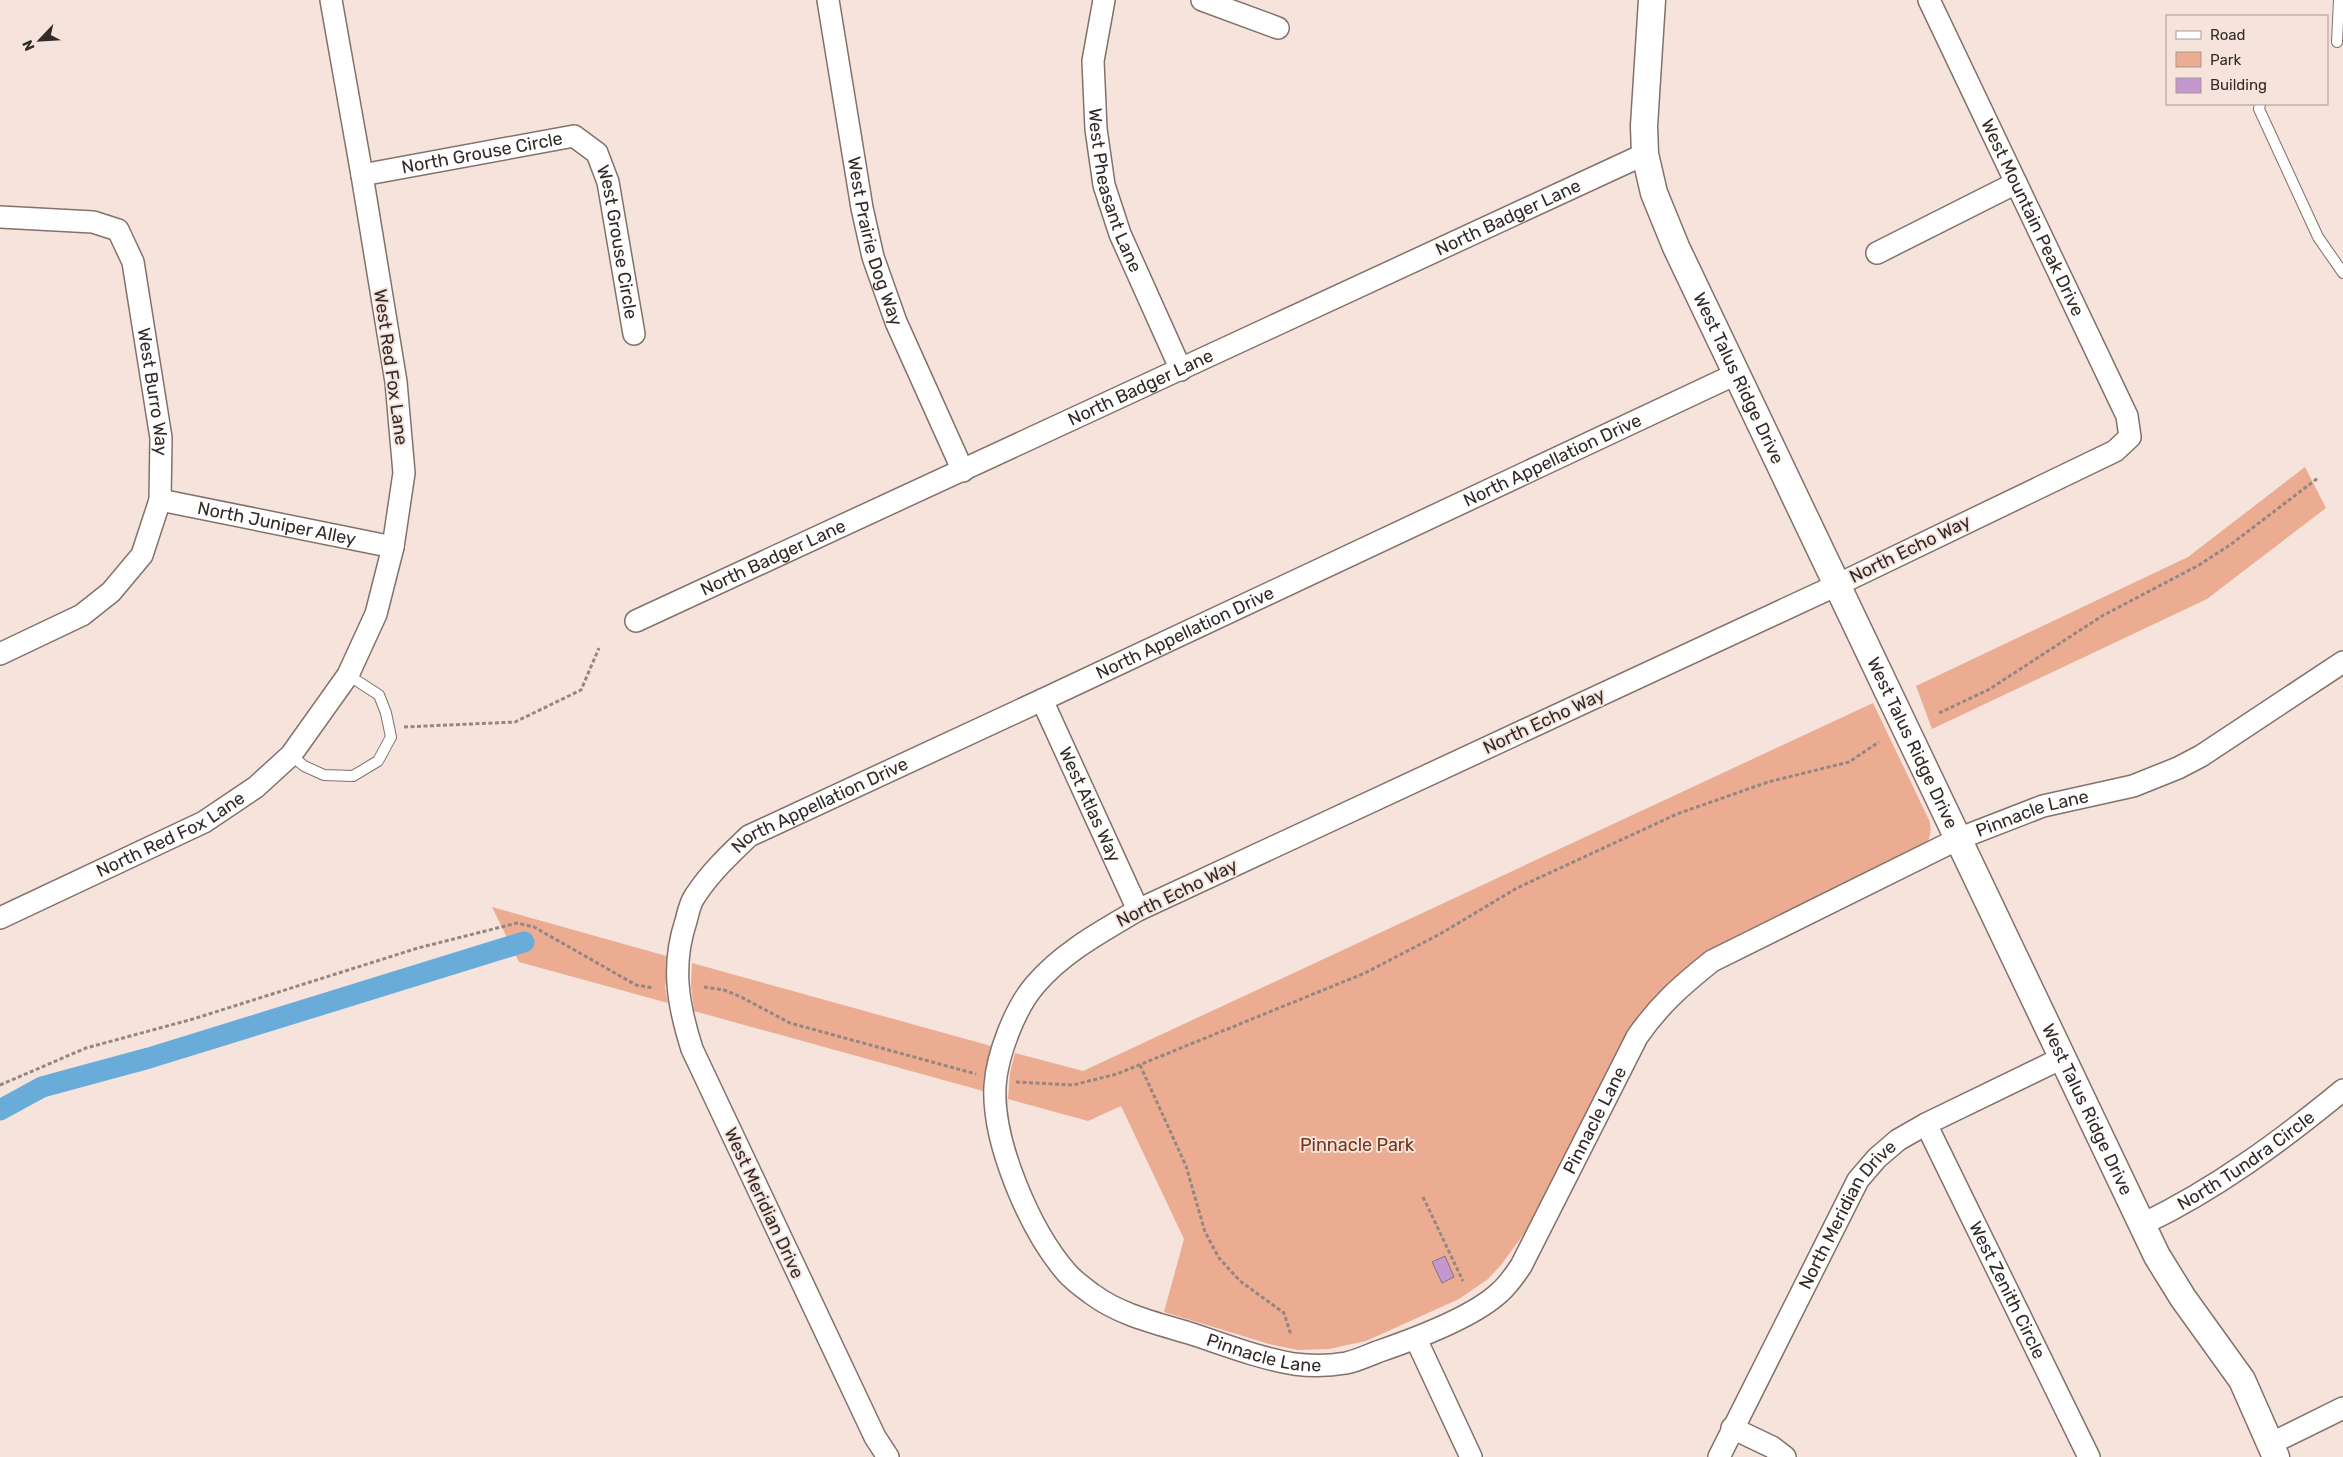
<svg xmlns="http://www.w3.org/2000/svg" width="2343" height="1457" font-family="Rubik,sans-serif">
  <style>
    .green { fill: #ebac92 }
    .lines { fill: none; stroke-linecap: round; stroke-linejoin: round }
    .canal { stroke: #69acda; stroke-width: 21 }
    .building { fill: #c597d0; stroke: #7e7481 }
    .service-casing { stroke: #82726b; stroke-width: 12 }
    .minor-casing { stroke: #82726b; stroke-width: 24 }
    .tertiary-casing { stroke: #82726b; stroke-width: 29 }
    .path { stroke: #948782; stroke-width: 3; stroke-dasharray: 4 2.5; stroke-linecap: butt }
    .service { stroke: #fff; stroke-width: 10 }
    .minor { stroke: #fff; stroke-width: 21 }
    .tertiary { stroke: #fff; stroke-width: 26 }
    .labels { text-anchor: middle; dominant-baseline: central; stroke-width: 4; stroke-linejoin: round; paint-order: stroke }
    .street-label { font-size: 18px; fill: #322b28; stroke: #f6e3dc }
    .park-label { font-size: 18px; fill: #743315; stroke: #f6e3dc }
  </style>
  <rect width="100%" height="100%" fill="#f6e3dc"/>
  <path class="green" d="M 2305,467 L 2326,508 L 2207,599 L 1932,729 L 1916,686 L 2188,557 Z
    M 1873,703 L 1930,822 C 1932,836 1929,842 1918,852 L 1736,936 L 1685,969 L 1645,1009 L 1618,1048 L 1529,1227 L 1501,1265 L 1488,1279 L 1459,1299 L 1366,1341 L 1329,1349 L 1298,1350 L 1269,1344 L 1164,1312 L 1184,1239 L 1121,1106 L 1088,1121 L 1008,1099 L 1010,1073 L 1015,1053 L 1083,1071 Z
    M 492,907 L 670,957 L 665,987 L 668,1003 L 519,962 Z
    M 692,963 L 991,1046 L 984,1076 L 983,1091 L 694,1011 L 691,985 Z"/>
  <g class="lines">
    <path class="canal" d="M 0,1110 L 42,1087 L 149,1058 L 524,942"/>
  </g>
  <path class="building" d="M 1445,1256 L 1454,1277 L 1442,1283 L 1432,1262 Z"/>
  <g class="lines">
    <g class="service-casing">
      <path id="service" d="M 2337,42 L 2339,0
        M 2260,104 L 2259,109 L 2318,237 L 2343,273
        M 291,755 L 304,766 L 324,775 L 353,776 L 378,761 L 391,737 L 386,713 L 379,695 L 348,675"/>
    </g>
    <g class="minor-casing">
      <g id="minor">
        <path id="s1" d="M 828,0 L 862,208 L 873,257 L 896,322 L 963,471"/>
        <path id="s2" d="M 1104,0 L 1093,61 L 1096,129 L 1104,185 L 1120,234 L 1181,370"/>
        <path d="M 1202,0 L 1278,28"/>
        <path id="s3" d="M 1929,0 L 2127,416 L 2130,437 L 2115,451 L 1837,585 L 1138,910 C 1101,932 1063,952 1035,985 C 1015,1008 997,1055 995,1086 C 992,1142 1030,1231 1067,1273 C 1074,1281 1084,1288 1092,1294 C 1120,1315 1156,1323 1189,1333 C 1223,1344 1258,1358 1294,1364 C 1310,1366 1329,1366 1346,1363 C 1356,1361 1367,1356 1377,1352 C 1412,1340 1474,1317 1500,1292 C 1508,1285 1515,1275 1521,1266 L 1637,1037 C 1659,1005 1682,985 1712,961 L 1958,839 L 2043,806 L 2133,786 L 2178,768 L 2201,756 L 2343,662"/>
        <path id="s4" d="M 362,175 L 574,136 L 597,153 L 608,182 L 634,334"/>
        <path id="s5" d="M 0,217 L 93,222 L 118,230 L 133,262 L 161,438 L 160,500 L 142,555 L 111,592 L 82,615 L 0,654"/>
        <path d="M 1877,253 L 2016,183"/>
        <path id="s6" d="M 160,500 L 393,547"/>
        <path id="s7" d="M 636,621 L 1645,154"/>
        <path id="s8" d="M 1042,700 L 1138,910"/>
        <path id="s9" d="M 0,918 L 204,822 L 256,787 L 291,755 L 348,675 L 376,614 L 393,547 L 404,473 L 396,382 L 362,175 L 331,0"/>
        <path id="s10" d="M 1926,1124 L 2089,1457"/>
        <path id="s11" d="M 2143,1224 C 2216,1189 2281,1141 2343,1090"/>
        <path d="M 1416,1339 L 1471,1457"/>
        <path d="M 1732,1428 L 1772,1447 L 1785,1457"/>
        <path d="M 2270,1444 L 2343,1408"/>
        <path id="s12" d="M 888,1457 L 875,1437 L 692,1049 C 678,1005 671,966 686,921 C 688,913 690,903 695,896 C 710,873 729,855 749,836 L 1042,700 L 1736,374"/>
        <path id="s13" d="M 1719,1457 L 1858,1180 L 1877,1158 L 1898,1140 L 1926,1124 L 2062,1058"/>
      </g>
    </g>
    <g class="tertiary-casing">
      <g id="tertiary">
        <path id="s14" d="M 1652,0 L 1644,126 L 1645,154 L 1654,193 L 1676,247 L 2157,1256 L 2183,1298 L 2242,1380 L 2276,1457"/>
      </g>
    </g>
    <path class="path" d="M 1939,713 L 1988,690 L 2102,616 L 2199,565 L 2230,545 L 2318,478
      M 404,727 L 515,722 L 581,690 L 599,648
      M 704,987 L 724,990 L 741,997 L 790,1023 L 976,1074
      M 1140,1065 L 1186,1166 L 1205,1232 L 1219,1258 L 1240,1281 L 1284,1313 L 1291,1335
      M 1016,1082 L 1073,1085 L 1117,1074 L 1365,973 L 1440,934 L 1517,888 L 1677,814 L 1768,782 L 1849,762 L 1879,742
      M 0,1085 L 86,1048 L 193,1019 L 418,948 L 517,923 L 534,927 L 636,985 L 654,988
      M 1423,1197 L 1463,1281"/>
    <use href="#service" class="service"/>
    <use href="#minor" class="minor"/>
    <use href="#tertiary" class="tertiary"/>
  </g>
  <g class="labels">
    <g class="street-label">
      <text stroke="none"><textPath href="#s4" startOffset="122">North Grouse Circle</textPath></text>
      <text stroke="none"><textPath href="#s2" startOffset="194">West Pheasant Lane</textPath></text>
      <text stroke="none"><textPath href="#s7" startOffset="961">North Badger Lane</textPath></text>
      <text stroke="none"><textPath href="#s3" startOffset="241">West Mountain Peak Drive</textPath></text>
      <text stroke="none"><textPath href="#s1" startOffset="246">West Prairie Dog Way</textPath></text>
      <text stroke="none"><textPath href="#s4" startOffset="336">West Grouse Circle</textPath></text>
      <text transform="translate(391 367) rotate(82)">West Red Fox Lane</text>
      <text stroke="none"><textPath href="#s14" startOffset="398">West Talus Ridge Drive</textPath></text>
      <text stroke="none"><textPath href="#s7" startOffset="556">North Badger Lane</textPath></text>
      <text stroke="none"><textPath href="#s5" startOffset="286">West Burro Way</textPath></text>
      <text stroke="none"><textPath href="#s12" startOffset="1578">North Appellation Drive</textPath></text>
      <text stroke="none"><textPath href="#s6" startOffset="119">North Juniper Alley</textPath></text>
      <text transform="translate(1910 549) rotate(-26)">North Echo Way</text>
      <text stroke="none"><textPath href="#s7" startOffset="151">North Badger Lane</textPath></text>
      <text stroke="none"><textPath href="#s12" startOffset="1172">North Appellation Drive</textPath></text>
      <text transform="translate(1544 721) rotate(-25)">North Echo Way</text>
      <text stroke="none"><textPath href="#s14" startOffset="802">West Talus Ridge Drive</textPath></text>
      <text stroke="none"><textPath href="#s8" startOffset="115">West Atlas Way</textPath></text>
      <text stroke="none"><textPath href="#s12" startOffset="768">North Appellation Drive</textPath></text>
      <text stroke="none"><textPath href="#s3" startOffset="3245">Pinnacle Lane</textPath></text>
      <text stroke="none"><textPath href="#s9" startOffset="190">North Red Fox Lane</textPath></text>
      <text transform="translate(1177 893) rotate(-26)">North Echo Way</text>
      <text stroke="none"><textPath href="#s14" startOffset="1208">West Talus Ridge Drive</textPath></text>
      <text stroke="none"><textPath href="#s3" startOffset="2691">Pinnacle Lane</textPath></text>
      <text stroke="none"><textPath href="#s11" startOffset="121">North Tundra Circle</textPath></text>
      <text transform="translate(764 1203) rotate(65)">West Meridian Drive</text>
      <text stroke="none"><textPath href="#s13" startOffset="275">North Meridian Drive</textPath></text>
      <text stroke="none"><textPath href="#s10" startOffset="185">West Zenith Circle</textPath></text>
      <text stroke="none"><textPath href="#s3" startOffset="2240">Pinnacle Lane</textPath></text>
    </g>
    <g class="park-label">
      <text x="1357" y="1145">Pinnacle Park</text>
    </g>
  </g>
  <rect x="2166" y="15" width="162" height="90" fill="#f6e3dc" stroke="#a89994"/>
  <rect x="2176" y="31" width="25" height="8" fill="#ffffff" stroke="#a89994"/>
  <text x="2210" y="40" font-size="15" fill="#322b28">Road</text>
  <rect x="2176" y="52" width="25" height="15" fill="#ebac92" stroke="#a89994"/>
  <text x="2210" y="65" font-size="15" fill="#322b28">Park</text>
  <rect x="2176" y="78" width="25" height="15" fill="#c597d0" stroke="#a89994"/>
  <text x="2210" y="90" font-size="15" fill="#322b28">Building</text>
  <g transform="translate(40 40) rotate(245)" stroke="#f6e3dc" stroke-width="4" paint-order="stroke">
  <path d="M0-4L9 19L0 12L-9 19Z" fill="#322b28"/>
  <text y="-8" font-size="14" font-weight="bold" text-anchor="middle" fill="#322b28">N</text>
  </g>
</svg>
